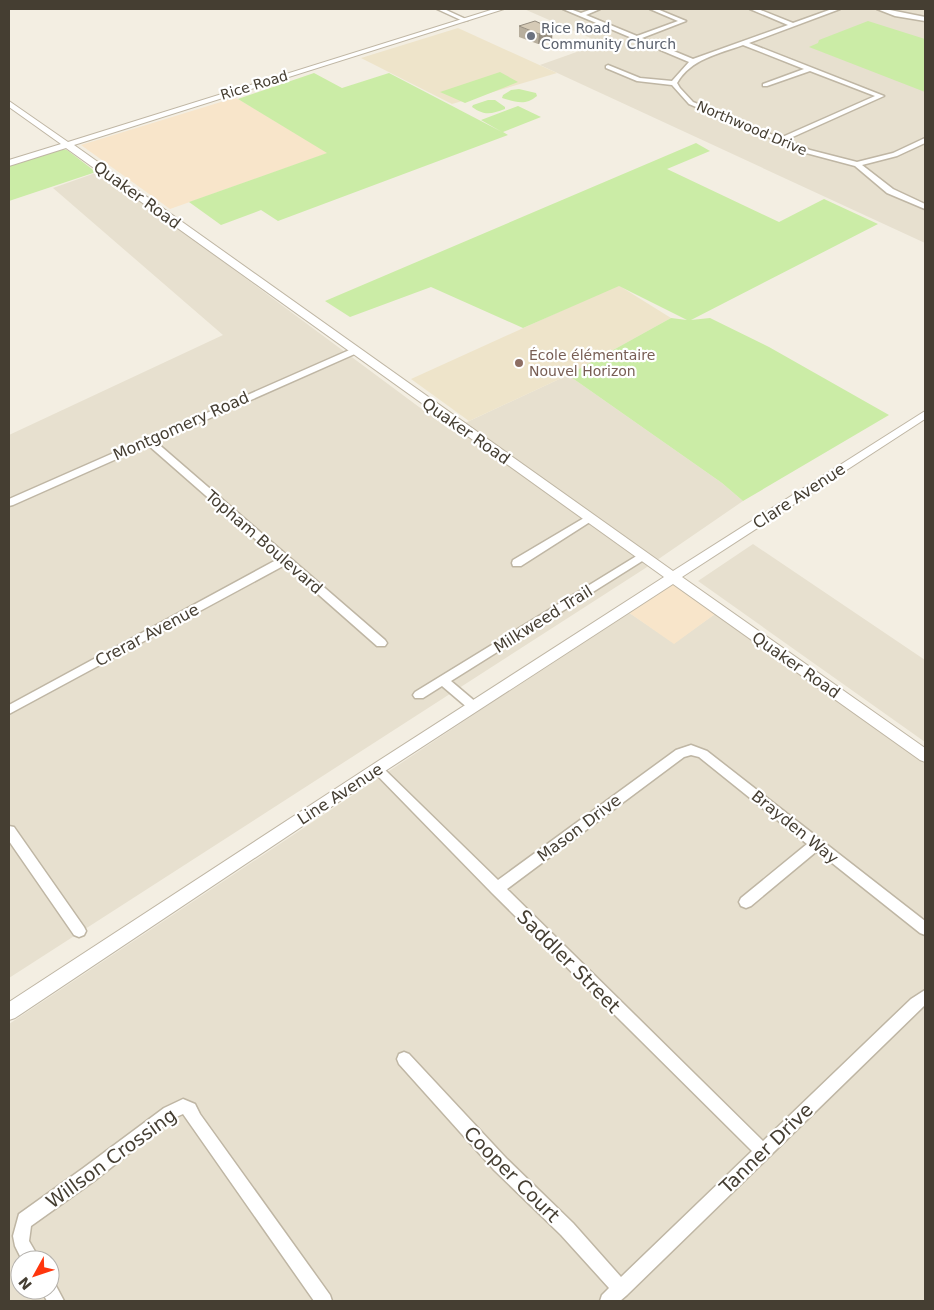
<svg xmlns="http://www.w3.org/2000/svg" width="934" height="1310" font-family="'DejaVu Sans',sans-serif">
  <style>
    .residential { fill: #e7e0cf; fill-rule: evenodd }
    .commercial { fill: #f8e5ca }
    .education { fill: #eee4ca }
    .green { fill: #cbeca6 }
    .lines { fill: none; stroke-linecap: round; stroke-linejoin: round }
    .minor-casing { stroke: #bfb6a4; stroke-width: 3 }
    .tertiary-casing { stroke: #bfb6a4; stroke-width: 2 }
    .minor { fill: #fff; fill-rule: evenodd }
    .tertiary { fill: #fff; fill-rule: evenodd }
    .wall { fill: #b7ae9d }
    .shaded-wall { fill: #958d7f }
    .building { fill: #d5cab6; stroke: #958d7f }
    .worship-dot { fill: #6b7280; stroke: #fff; stroke-width: 2 }
    .education-dot { fill: #8d6e63; stroke: #fff; stroke-width: 2 }
    .labels { text-anchor: middle; dominant-baseline: central; stroke-width: 4.5; stroke-linejoin: round; paint-order: stroke }
    .far-worship-label { font-size: 14px; fill: #5b616d; stroke: #fff; text-anchor: start }
    .far-street-label { font-size: 14px; fill: #453e32; stroke: #fff }
    .far-education-label { font-size: 14px; fill: #785e54; stroke: #fff; text-anchor: start }
    .street-label { font-size: 16px; fill: #453e32; stroke: #fff }
    .near-street-label { font-size: 19px; fill: #453e32; stroke: #fff }
  </style>
  <rect width="100%" height="100%" fill="#f3eee2"/>
  <path class="residential" d="M 524,9 L 925,9 L 925,243 L 540,65 L 602,43 Z
    M 101,171 L 450,430 L 568,375 L 722,483 L 743,501 L 644,569 L 9,978 L 9,435 L 223,335 L 53,188 Z
    M 753,544 L 925,660 L 925,742 L 698,581 Z
    M 628,612 L 674,643 L 715,614 L 925,764 L 925,1301 L 9,1301 L 9,1024 ZM 20,1260 L 50,1260 L 50,1290 L 20,1290 Z"/>
  <path class="commercial" d="M 234,98 L 238,99 L 328,153 L 170,209 L 81,145 Z
    M 671,583 L 715,614 L 674,644 L 628,612 Z"/>
  <path class="education" d="M 458,28 L 557,73 L 452,104 L 361,58 Z
    M 618,285 L 671,318 L 568,375 L 469,421 L 411,379 Z"/>
  <path class="green" d="M 868,21 L 925,39 L 925,92 L 809,47 L 818,43 L 819,40 Z
    M 500,72 L 518,82 L 465,103 L 440,92 Z
    M 314,73 L 342,88 L 389,73 L 502,132 L 481,120 L 518,106 L 541,117 L 503,132 L 508,135 L 278,221 L 261,210 L 221,225 L 189,202 L 327,153 L 238,99 Z
    M 519,89 L 536,93 L 537,96 C 525,106 516,102 502,98 L 503,95 L 511,90 Z
    M 488,100 L 495,100 L 505,107 L 505,109 C 491,114 485,116 472,107 L 473,105 Z
    M 696,143 L 710,151 L 667,169 L 779,222 L 824,199 L 878,224 L 691,320 L 710,318 L 769,347 L 889,415 L 743,501 L 722,483 L 568,375 L 671,318 L 687,320 L 619,286 L 523,328 L 431,287 L 350,317 L 325,301 Z
    M 62,149 L 67,150 L 96,172 L 9,201 L 9,165 Z"/>
  <g class="lines">
    <g class="minor-casing">
      <path id="minor" d="M 437,9 L 444,9 L 468,20 L 463,21 Z
        M 563,9 L 570,9 L 581,13 L 592,9 L 600,9 L 586,15 L 637,36 L 678,21 L 650,9 L 657,9 L 686,21 L 642,38 L 693,59 L 788,25 L 750,9 L 758,9 L 793,23 L 832,9 L 840,9 L 749,43 L 884,96 L 786,140 L 810,150 L 857,162 L 893,153 L 925,138 L 925,143 L 897,156 L 862,165 L 893,189 L 925,204 L 925,209 L 887,193 L 855,166 L 806,153 L 689,104 L 672,85 L 637,81 L 606,68 L 606,66 L 608,65 L 640,78 L 672,81 L 689,62 ZM 743,45 L 804,69 L 763,84 L 763,86 L 767,86 L 810,71 L 875,96 L 780,138 L 693,102 L 680,88 L 677,83 C 691,59 718,54 743,45 Z
        M 877,9 L 885,9 L 925,17 L 925,21 L 895,16 Z
        M 354,348 L 357,349 L 357,353 L 156,442 L 385,640 L 387,643 L 385,646 L 377,646 L 285,565 L 9,714 L 9,705 L 278,559 L 148,445 L 13,505 L 9,506 L 9,499 L 143,440 L 145,438 L 150,438 Z
        M 589,515 L 593,516 L 594,518 L 593,520 L 521,566 L 513,566 L 512,563 L 513,560 Z
        M 643,552 L 647,554 L 648,556 L 647,558 L 451,681 L 477,703 L 479,706 L 477,709 L 469,709 L 442,686 L 423,698 L 415,698 L 413,695 L 415,692 Z
        M 691,745 L 707,751 L 925,921 L 925,935 L 920,933 L 817,851 L 751,906 L 746,908 L 741,906 L 739,902 L 741,898 L 807,844 L 699,757 L 691,755 L 684,757 L 507,889 L 763,1141 L 911,999 L 925,990 L 925,1005 L 627,1295 L 620,1301 L 600,1301 L 602,1295 L 609,1288 L 561,1235 L 494,1170 L 399,1064 L 397,1059 L 399,1054 L 404,1052 L 409,1054 L 506,1158 L 573,1223 L 621,1277 L 752,1151 L 492,893 L 371,769 L 373,766 L 377,764 L 381,766 L 498,880 L 676,750 Z
        M 9,826 L 14,827 L 84,927 L 86,931 L 84,935 L 79,937 L 74,935 L 9,841 Z
        M 183,1099 L 195,1104 L 200,1114 L 330,1295 L 332,1301 L 314,1301 L 183,1114 L 174,1118 L 94,1181 L 31,1226 L 29,1241 L 40,1260 L 22,1260 L 15,1246 L 13,1236 L 19,1214 L 82,1169 L 164,1108 Z
        M 50,1282 L 55,1284 L 64,1301 L 47,1301 L 41,1290 L 50,1290 Z"/>
    </g>
    <g class="tertiary-casing">
      <path id="tertiary" d="M 494,9 L 504,9 L 74,145 L 673,571 L 925,411 L 925,419 L 682,577 L 925,748 L 925,762 L 920,760 L 673,584 L 382,773 L 15,1018 L 9,1020 L 9,1002 L 372,765 L 664,577 L 66,148 L 9,166 L 9,160 L 61,144 L 9,107 L 9,101 L 68,142 Z"/>
    </g>
    <use href="#minor" class="minor"/>
    <use href="#tertiary" class="tertiary"/>
  </g>
  <path class="wall" d="M 519,26 L 552,40 L 538,44 L 519,37 Z"/>
  <path class="shaded-wall" d="M 553,29 L 552,40 L 538,44 L 539,34 Z"/>
  <path class="building" d="M 535,21 L 553,29 L 539,34 L 519,26 Z"/>
  <circle class="worship-dot" cx="531" cy="36" r="5"/>
  <circle class="education-dot" cx="519" cy="363" r="5"/>
  <g class="labels">
    <g class="far-worship-label">
      <text x="541" y="28">Rice Road<tspan x="541" dy="16">Community Church</tspan></text>
    </g>
    <g class="far-street-label">
      <text transform="translate(254 85) rotate(-17)">Rice Road</text>
      <text transform="translate(752 128) rotate(23)">Northwood Drive</text>
    </g>
    <g class="far-education-label">
      <text x="529" y="355">École élémentaire<tspan x="529" dy="16">Nouvel Horizon</tspan></text>
    </g>
    <g class="street-label">
      <text transform="translate(137 195) rotate(36)">Quaker Road</text>
      <text transform="translate(181 426) rotate(-24)">Montgomery Road</text>
      <text transform="translate(466 431) rotate(35)">Quaker Road</text>
      <text transform="translate(799 496) rotate(-33)">Clare Avenue</text>
      <text transform="translate(264 542) rotate(41)">Topham Boulevard</text>
      <text transform="translate(543 619) rotate(-32)">Milkweed Trail</text>
      <text transform="translate(147 635) rotate(-28)">Crerar Avenue</text>
      <text transform="translate(796 665) rotate(35)">Quaker Road</text>
      <text transform="translate(340 794) rotate(-33)">Line Avenue</text>
      <text transform="translate(795 827) rotate(39)">Brayden Way</text>
      <text transform="translate(579 828) rotate(-37)">Mason Drive</text>
    </g>
    <g class="near-street-label">
      <text transform="translate(569 961) rotate(45)">Saddler Street</text>
      <text transform="translate(766 1148) rotate(-44)">Tanner Drive</text>
      <text transform="translate(111 1158) rotate(-36)">Willson Crossing</text>
      <text transform="translate(512 1174) rotate(45)">Cooper Court</text>
    </g>
  </g>
  <rect width="934" height="1310" fill="none" stroke="#453e32" stroke-width="20"/>
  <g transform="translate(35 1275) rotate(230)"><circle r="24" fill="#ffffff" stroke="#b5b2ad"/>
  <path d="M0-4L9 19L0 12L-9 19Z" fill="#ff360d"/>
  <text y="-8" font-size="14" font-weight="bold" text-anchor="middle" fill="#453e32">N</text>
  </g>
</svg>
